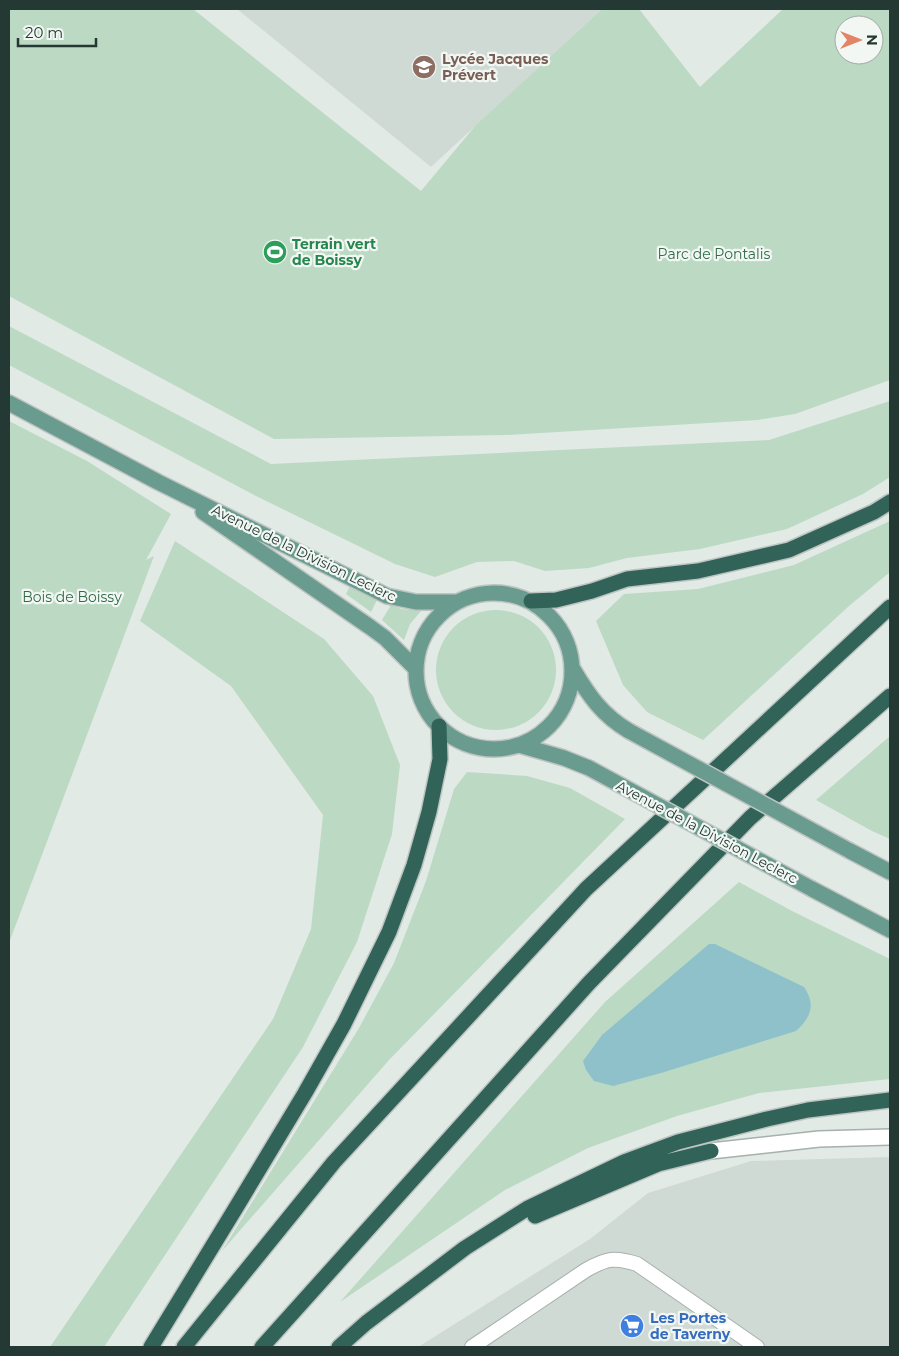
<svg xmlns="http://www.w3.org/2000/svg" width="899" height="1356" font-family="Montserrat,sans-serif">
  <style>
    .built { fill: #d0dad5 }
    .green { fill: #bcd9c4; fill-rule: evenodd }
    .water { fill: #8fc1ca }
    .lines { fill: none; stroke-linecap: round; stroke-linejoin: round }
    .service-casing { stroke: #a5b1ad; stroke-width: 16 }
    .minor-casing { stroke: #a5b1ad; stroke-width: 18 }
    .primary-casing { stroke: #bdc4c2; stroke-width: 18 }
    .motorway-casing { stroke: #bdc4c2; stroke-width: 18 }
    .service { stroke: #fff; stroke-width: 14 }
    .minor { stroke: #fff; stroke-width: 15 }
    .primary { stroke: #6a9b8f; stroke-width: 15 }
    .motorway { stroke: #326358; stroke-width: 15 }
    .primary-bridge-casing { stroke: #bdc4c2; stroke-width: 18; stroke-linecap: butt }
    .primary-bridge { stroke: #6a9b8f; stroke-width: 15 }
    .labels { text-anchor: middle; dominant-baseline: central; stroke-width: 4.5; stroke-linejoin: round; paint-order: stroke }
    .education-label { font-size: 14px; font-weight: bold; fill: #785e54; stroke: #f2f7f4; text-anchor: start }
    .leisure-label { font-size: 14px; font-weight: bold; fill: #27864d; stroke: #f2f7f4; text-anchor: start }
    .park-label { font-size: 14px; fill: #326c48; stroke: #f2f7f4 }
    .street-label { font-size: 14px; fill: #243933; stroke: #f2f7f4 }
    .shop-label { font-size: 14px; font-weight: bold; fill: #366cbe; stroke: #f2f7f4; text-anchor: start }
  </style>
  <rect width="100%" height="100%" fill="#e2eae6"/>
  <path class="built" d="M 237,9 L 602,9 L 431,167 Z
    M 890,1157 L 890,1347 L 418,1347 L 590,1239 L 648,1193 L 751,1161 Z"/>
  <path class="green" d="M 9,9 L 193,9 L 421,191 L 476,125 L 602,9 L 639,9 L 700,87 L 783,9 L 887,9 L 890,11 L 890,380 L 795,414 L 758,420 L 506,435 L 274,439 L 9,296 ZM 844,25 L 874,25 L 874,55 L 844,55 Z
    M 9,326 L 271,464 L 769,440 L 890,401 L 890,477 L 863,494 L 787,529 L 700,549 L 627,558 L 589,568 L 545,571 L 514,561 L 477,562 L 435,577 L 395,564 L 258,497 L 9,365 Z
    M 9,421 L 87,461 L 171,514 L 146,560 L 154,556 L 9,943 Z
    M 890,521 L 890,572 L 849,606 L 703,740 L 647,712 L 623,685 L 596,621 L 624,594 L 698,589 L 794,565 Z
    M 175,541 L 324,639 L 373,696 L 400,765 L 392,834 L 357,942 L 303,1047 L 104,1347 L 50,1347 L 273,1019 L 311,929 L 323,815 L 231,686 L 140,621 Z
    M 350,586 L 377,600 L 371,612 L 346,594 Z
    M 391,605 L 402,609 L 421,611 L 410,624 L 404,640 L 382,620 Z
    M436 670a60 60 0 1 1 120 0a60 60 0 1 1-120 0Z
    M 890,736 L 890,839 L 872,831 L 816,800 Z
    M 467,772 L 527,776 L 570,788 L 625,819 L 389,1060 L 222,1251 L 359,1028 L 394,963 L 426,881 L 454,789 Z
    M 739,882 L 792,911 L 890,959 L 890,1079 L 759,1093 L 677,1116 L 588,1148 L 505,1190 L 340,1302 L 605,1002 Z"/>
  <path class="water" d="M 709,944 L 715,944 L 804,987 C 816,1005 811,1017 796,1031 L 661,1073 L 613,1086 L 594,1081 L 586,1070 L 583,1061 L 602,1035 Z"/>
  <g class="lines">
    <g class="service-casing">
      <path id="service" d="M 472,1347 L 586,1270 C 607,1258 615,1257 637,1264 L 757,1347"/>
    </g>
    <g class="minor-casing">
      <path id="minor" d="M 711,1151 L 819,1139 L 890,1137"/>
    </g>
    <g class="primary-casing">
      <path id="primary" d="M 9,403 L 158,482 L 387,596 L 416,602 L 456,602
        M 203,512 L 370,627 L 385,638 L 416,669
        M416 671a78 78 0 1 1 156 0a78 78 0 1 1-156 0Z
        M 573,669 C 589,696 602,715 629,731
        M 519,745 L 564,758 L 589,768
        M 850,851 L 890,872
        M 812,889 L 890,930"/>
    </g>
    <g class="motorway-casing">
      <path id="motorway" d="M 531,601 L 556,600 L 592,591 L 627,579 L 698,571 L 789,550 L 874,512 L 890,502
        M 535,1216 L 658,1164 L 711,1151
        M 151,1347 L 237,1206 L 305,1093 L 344,1024 L 389,932 L 414,865 L 429,812 L 440,759 L 439,726
        M 184,1347 L 334,1162 L 586,889 L 890,607
        M 262,1347 L 589,983 L 750,818 L 890,696
        M 339,1347 L 366,1323 L 465,1248 L 528,1208 L 624,1162 L 678,1142 L 767,1119 L 808,1110 L 890,1100"/>
    </g>
    <use href="#service" class="service"/>
    <use href="#minor" class="minor"/>
    <use href="#primary" class="primary"/>
    <use href="#motorway" class="motorway"/>
    <g class="primary-bridge-casing">
      <path id="primary-bridge" d="M 629,731 L 850,851
        M 589,768 L 812,889"/>
    </g>
    <use href="#primary-bridge" class="primary-bridge"/>
  </g>
  <defs>
    <g id="school-disc" transform="scale(1.25)"><circle r="9.5" fill="#8d6e63" stroke="#f2f7f4"/><path d="M0-5L7-2L0 1L-7-2ZM-4 1L0 2.5L4 1V4Q0 6-4 4Z" fill="#fff"/></g>
    <g id="stadium-disc" transform="scale(1.25)"><circle r="9.5" fill="#2e9e5b" stroke="#f2f7f4"/><path d="M0-5a6.5 5 0 1 0 0 10a6.5 5 0 1 0 0-10ZM-3.5-1.8h7v3.6h-7Z" fill="#fff"/></g>
    <g id="supermarket-disc" transform="scale(1.25)"><circle r="9.5" fill="#3f7fe0" stroke="#f2f7f4"/><path d="M-6-5.5h2.5l.6 2H6L4.5 2H-2.5L-4.4-4H-6ZM-1.5 3.2a1.3 1.3 0 1 0 .1 0ZM3 3.2a1.3 1.3 0 1 0 .1 0Z" fill="#fff"/></g>
  </defs>
  <g fill-rule="evenodd">
    <use href="#school-disc" x="424" y="67"/>
    <use href="#stadium-disc" x="275" y="252"/>
    <use href="#supermarket-disc" x="632" y="1326"/>
  </g>
  <g class="labels">
    <g class="education-label">
      <text x="442" y="59">Lycée Jacques<tspan x="442" dy="16">Prévert</tspan></text>
    </g>
    <g class="leisure-label">
      <text x="292" y="244">Terrain vert<tspan x="292" dy="16">de Boissy</tspan></text>
    </g>
    <g class="park-label">
      <text x="714" y="254">Parc de Pontalis</text>
      <text x="72" y="597">Bois de Boissy</text>
    </g>
    <g class="street-label">
      <text transform="translate(304 553) rotate(26)">Avenue de la Division Leclerc</text>
      <text transform="translate(707 832) rotate(28)">Avenue de la Division Leclerc</text>
    </g>
    <g class="shop-label">
      <text x="650" y="1318">Les Portes<tspan x="650" dy="16">de Taverny</tspan></text>
    </g>
  </g>
  <rect width="899" height="1356" fill="none" stroke="#243933" stroke-width="20"/>
  <g transform="translate(859 40) rotate(90)"><circle r="24" fill="#f2f7f4" stroke="#a0aba7"/>
  <path d="M0-4L9 19L0 12L-9 19Z" fill="#e48466"/>
  <text y="-8" font-size="14" font-weight="bold" text-anchor="middle" fill="#243933">N</text>
  </g>
  <path d="M18 38v8h78v-8" fill="none" stroke="#243933" stroke-width="2.5"/>
  <text x="25" y="38" font-size="15" fill="#243933" stroke="#f2f7f4" stroke-width="4" paint-order="stroke">20 m</text>
</svg>
